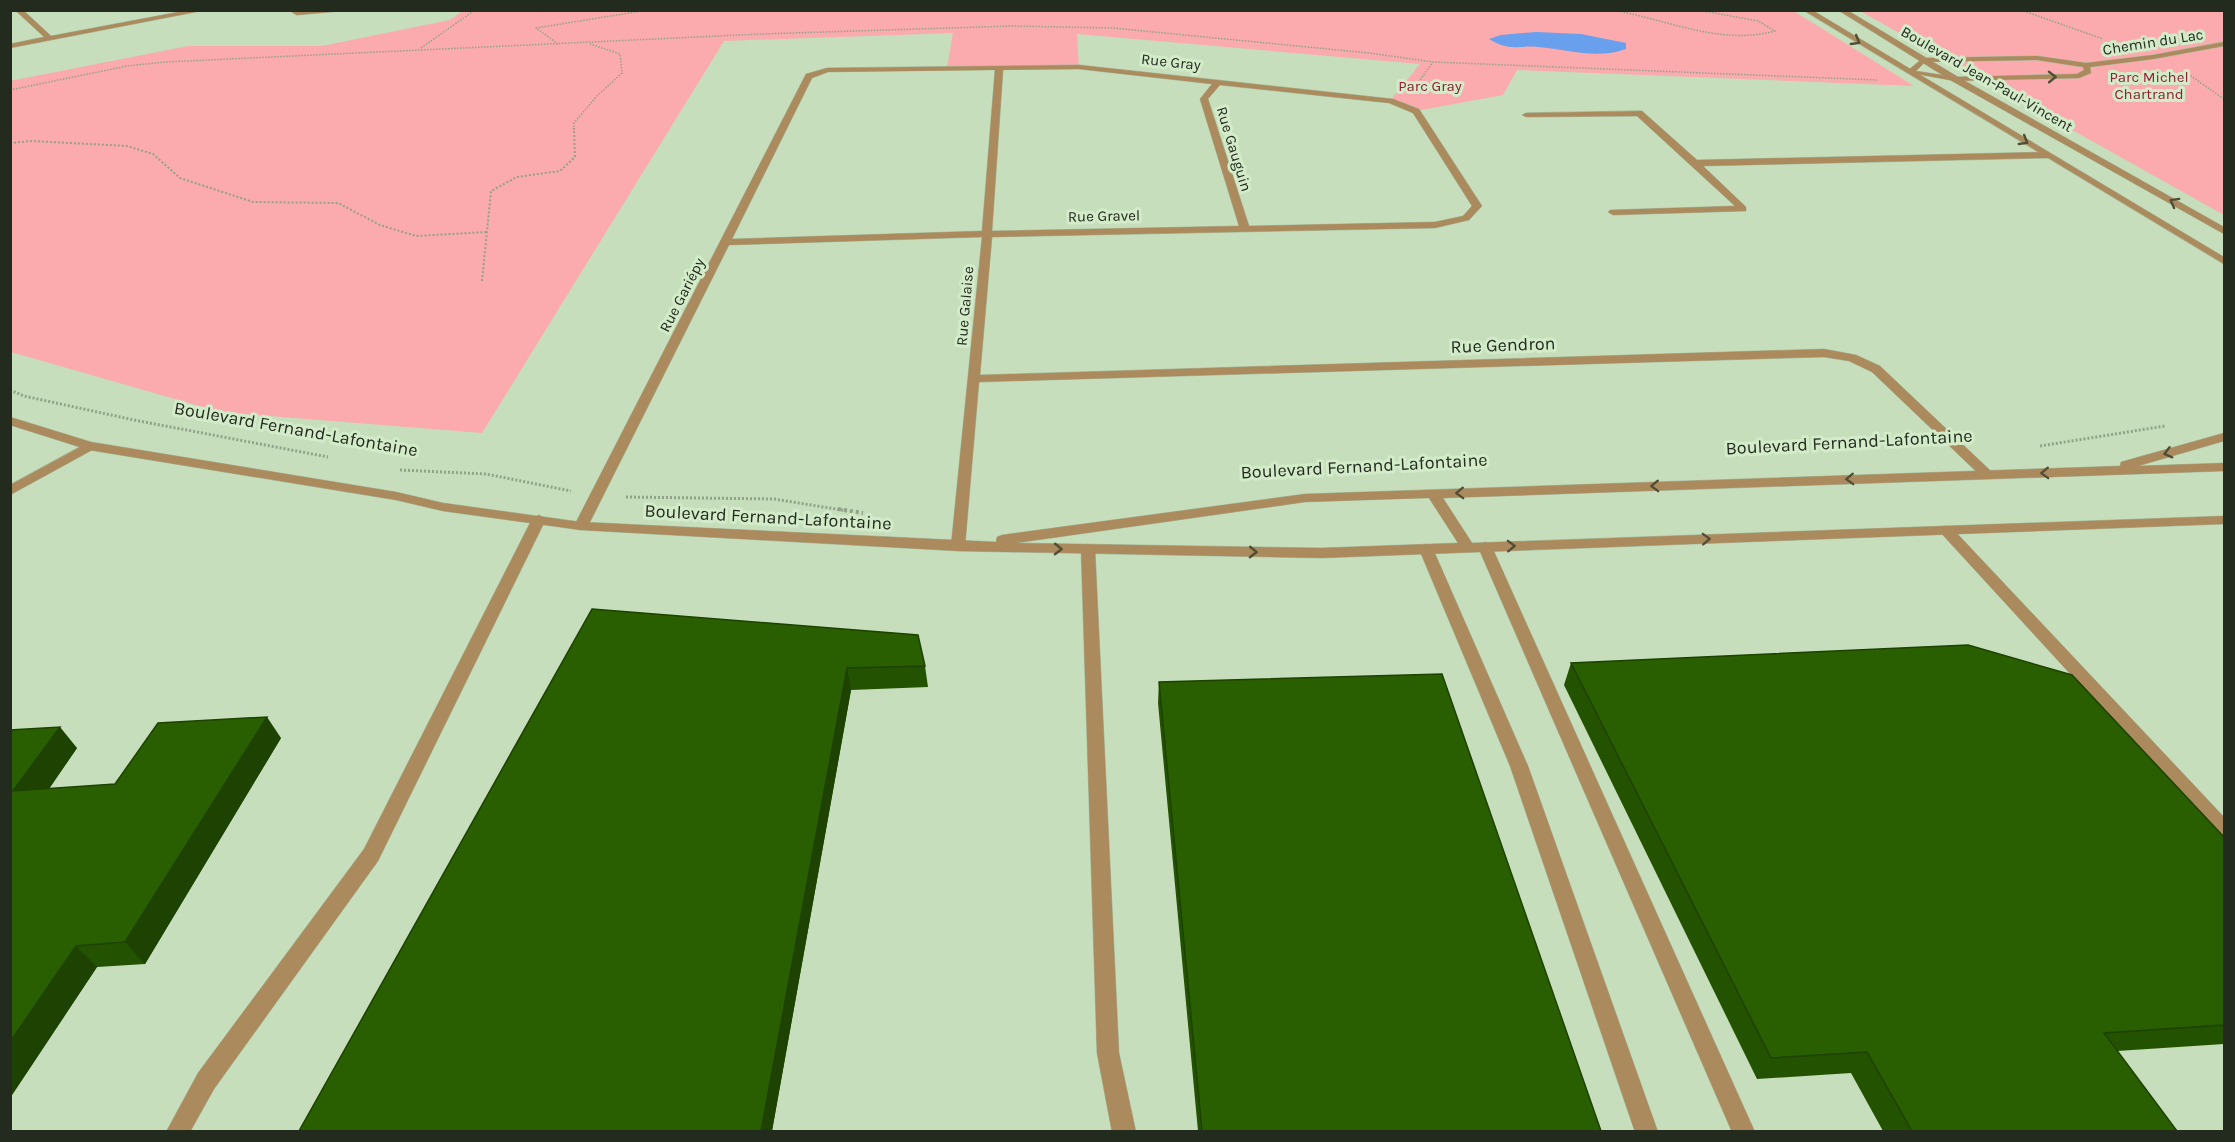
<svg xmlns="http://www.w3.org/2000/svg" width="2235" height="1142" font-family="Karla,sans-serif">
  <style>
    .green { fill: #fbaaae }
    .water { fill: #68a0ed }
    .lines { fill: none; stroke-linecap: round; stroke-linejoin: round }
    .service-casing { stroke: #a5ba9c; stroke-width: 1 }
    .minor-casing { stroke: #a5ba9c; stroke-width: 1 }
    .tertiary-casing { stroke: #a5ba9c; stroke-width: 1 }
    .path-far3 { stroke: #90a388; stroke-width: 1.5; stroke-dasharray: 1.5 1.5; stroke-linecap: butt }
    .path-far2 { stroke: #90a388; stroke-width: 2; stroke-dasharray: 2 2; stroke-linecap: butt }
    .path-far1 { stroke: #90a388; stroke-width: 3; stroke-dasharray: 2 2; stroke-linecap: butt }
    .path { stroke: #90a388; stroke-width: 4; stroke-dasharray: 3 3; stroke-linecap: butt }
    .service { fill: #ab8b5e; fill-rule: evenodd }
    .minor { fill: #ab8b5e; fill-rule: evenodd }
    .tertiary { fill: #ab8b5e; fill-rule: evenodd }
    .wall { fill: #235201 }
    .shaded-wall { fill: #1d4201 }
    .building { fill: #295f01; stroke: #1d4201; stroke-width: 1.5 }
    .oneway { stroke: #524d34 }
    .labels { text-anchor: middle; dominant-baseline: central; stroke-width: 6; stroke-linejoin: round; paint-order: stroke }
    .far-street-label { font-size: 15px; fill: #222b1e; stroke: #d3ebc9 }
    .far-park-label { font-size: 15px; fill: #931c32; stroke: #d3ebc9 }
    .street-label { font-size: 18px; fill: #222b1e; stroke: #d3ebc9 }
  </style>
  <rect width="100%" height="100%" fill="#c6debc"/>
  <path class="green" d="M 464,10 L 1792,10 L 1914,86 L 1517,70 L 1503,95 L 1416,111 L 1390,101 L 1420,64 L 1077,34 L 1079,67 L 947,68 L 953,33 L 724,41 L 482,433 L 220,412 L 11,352 L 10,81 L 188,46 L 322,46 L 450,20 Z
    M 1860,11 L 2224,11 L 2224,215 Z"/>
  <path class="water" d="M 1536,32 L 1581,34 L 1626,43 L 1626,49 C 1596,60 1568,49 1538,47 C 1516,45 1510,52 1489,39 L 1501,35 Z"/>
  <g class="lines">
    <g class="service-casing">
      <path id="service" d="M 2224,42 L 2224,46 L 2153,59 L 2090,67 L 2091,73 L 2079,78 L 1955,81 L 1906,72 L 1923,58 L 2037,56 L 2086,63 L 2153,55 ZM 2037,60 L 2083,67 L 2084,70 L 2077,74 L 1955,77 L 1916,71 L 1925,62 Z
        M 539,515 L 546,519 L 378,861 L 214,1089 L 190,1132 L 166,1132 L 198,1073 L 364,849 L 532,519 Z
        M 1946,526 L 1951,527 L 2224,817 L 2224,836 L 2217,834 L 1941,533 L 1939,530 L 1941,527 Z
        M 1485,542 L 1492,547 L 1755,1132 L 1732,1132 L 1478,547 Z
        M 1088,544 L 1095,549 L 1119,1053 L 1136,1132 L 1112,1132 L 1097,1053 L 1081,549 Z
        M 1426,544 L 1433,549 L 1528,766 L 1658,1132 L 1635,1132 L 1510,766 L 1419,549 Z"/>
    </g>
    <g class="minor-casing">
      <path id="minor" d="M 15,10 L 23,10 L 51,36 L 189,10 L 206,10 L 10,48 L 10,44 L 44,37 Z
        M 288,10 L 354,10 L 297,15 Z
        M 1079,65 L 1393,99 L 1419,109 L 1482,206 L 1469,220 L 1435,228 L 992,237 L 980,375 L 1824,349 L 1856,355 L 1880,366 L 1995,475 L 1988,479 L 1983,478 L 1872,372 L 1849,361 L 1824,357 L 979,382 L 965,546 L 958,551 L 951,546 L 982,237 L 729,245 L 588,526 L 581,530 L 576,529 L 574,526 L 806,74 L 827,68 ZM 1079,69 L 1212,84 L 1200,99 L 1239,226 L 992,231 L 1003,70 ZM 995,70 L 982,231 L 732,239 L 812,78 L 828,72 ZM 1220,85 L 1389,103 L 1413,113 L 1472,206 L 1463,216 L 1435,222 L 1249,226 L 1208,99 Z
        M 1642,111 L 1697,160 L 2048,152 L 2052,155 L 2048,158 L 1703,166 L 1746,207 L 1746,211 L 1613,215 L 1608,212 L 1610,210 L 1735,206 L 1637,116 L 1526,117 L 1522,115 L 1526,113 Z
        M 89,442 L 96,446 L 94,449 L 10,495 L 10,485 Z"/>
    </g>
    <g class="tertiary-casing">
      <path id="tertiary" d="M 1803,10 L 1812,10 L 2224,257 L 2224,264 Z
        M 1838,10 L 1847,10 L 1958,77 L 2224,227 L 2224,234 L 1952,81 Z
        M 10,417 L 91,442 L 396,492 L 443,503 L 581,522 L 996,542 L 997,537 L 1002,535 L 1305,494 L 2120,466 L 2121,462 L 2224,433 L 2224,441 L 2138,466 L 2224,463 L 2224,471 L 1443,498 L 1472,543 L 2224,516 L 2224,524 L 1321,558 L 958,551 L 581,530 L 443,511 L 396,500 L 89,450 L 10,425 ZM 1429,498 L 1458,543 L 1321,548 L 1016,543 L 1305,502 Z"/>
    </g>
    <path class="path-far3" d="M 1612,10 C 1666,19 1720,46 1775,31 L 1758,21 L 1698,10
      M 2021,10 L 2103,39
      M 558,44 L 536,28 L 648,10
      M 421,48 L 475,10
      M 2188,74 L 2224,99
      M 1415,87 L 1433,62 L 1877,80
      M 10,90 L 127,66 L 165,62 L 761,34 L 1012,26 L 1113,28 L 1369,53 L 1433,62
      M 574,130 L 574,123 L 597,96 L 622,73 L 620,54 L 590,44"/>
    <path class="path-far2" d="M 10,143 L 32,141 L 127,146 L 153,154 L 180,178 L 253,202 L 338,203 L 380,225 L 416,236 L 487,232
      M 482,281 L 491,191 L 517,177 L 560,171 L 575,157 L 574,128"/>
    <path class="path-far1" d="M 10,390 L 24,396 L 134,420 L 328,457
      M 2040,446 L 2165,426
      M 400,470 L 486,474 L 571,491
      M 626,497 L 774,499 L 848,511"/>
    <path class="path" d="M 838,509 L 863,513"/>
    <use href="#service" class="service"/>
    <use href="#minor" class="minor"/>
    <use href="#tertiary" class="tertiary"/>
  </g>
  <path class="wall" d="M 592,609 L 925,666 L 928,687 L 851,690 L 772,1131 L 299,1131 Z
    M 1571,663 L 2224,837 L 2224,1044 L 2117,1051 L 2177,1131 L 1883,1131 L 1851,1073 L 1757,1079 L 1564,685 Z
    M 1159,682 L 1601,1131 L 1198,1131 L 1158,703 Z
    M 10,730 L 77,748 L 49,789 L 115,784 L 281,738 L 145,964 L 97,967 L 10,1098 Z"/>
  <path class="shaded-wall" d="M 847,668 L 851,690 L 772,1131 L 761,1131 Z
    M 267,717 L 281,738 L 145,964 L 125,942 Z
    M 60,727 L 77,748 L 32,813 L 13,791 Z
    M 76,946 L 97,967 L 10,1098 L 10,1042 Z"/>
  <path class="building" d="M 592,609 L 918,635 L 925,666 L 847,668 L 761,1131 L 299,1131 Z
    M 1968,645 L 2072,675 L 2224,837 L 2224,1025 L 2104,1033 L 2177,1131 L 1912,1131 L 1867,1052 L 1771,1058 L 1571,663 Z
    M 1442,674 L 1601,1131 L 1202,1131 L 1159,682 Z
    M 267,717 L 125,942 L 76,946 L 10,1042 L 10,730 L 60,727 L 13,791 L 115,784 L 158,723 Z"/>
  <defs><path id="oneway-chevron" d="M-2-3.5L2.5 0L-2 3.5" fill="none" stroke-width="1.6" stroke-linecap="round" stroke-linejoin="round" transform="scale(1.5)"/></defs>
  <g class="oneway">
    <use href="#oneway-chevron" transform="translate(1856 41) rotate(31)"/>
    <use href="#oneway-chevron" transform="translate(2052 77) rotate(-1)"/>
    <use href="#oneway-chevron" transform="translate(2024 141) rotate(31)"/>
    <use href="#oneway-chevron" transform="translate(2174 202) rotate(-151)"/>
    <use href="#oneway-chevron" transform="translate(2168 453) rotate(165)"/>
    <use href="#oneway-chevron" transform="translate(2045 473) rotate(178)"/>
    <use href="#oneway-chevron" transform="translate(1850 479) rotate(178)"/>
    <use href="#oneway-chevron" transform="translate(1655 486) rotate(178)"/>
    <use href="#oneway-chevron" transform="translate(1460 493) rotate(178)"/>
    <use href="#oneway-chevron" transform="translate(1706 539) rotate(-2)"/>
    <use href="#oneway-chevron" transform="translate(1511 546) rotate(-2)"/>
    <use href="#oneway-chevron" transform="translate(1058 549) rotate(1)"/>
    <use href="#oneway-chevron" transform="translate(1253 552) rotate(1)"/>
  </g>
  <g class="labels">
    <g class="far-street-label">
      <text transform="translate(2153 42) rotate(-9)">Chemin du Lac</text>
      <text transform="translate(1171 62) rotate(6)">Rue Gray</text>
      <text transform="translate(1987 79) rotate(30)">Boulevard Jean-Paul-Vincent</text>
      <text transform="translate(1234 149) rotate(73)">Rue Gauguin</text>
      <text transform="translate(1104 216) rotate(-1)">Rue Gravel</text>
      <text transform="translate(682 295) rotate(-63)">Rue Gariépy</text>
      <text transform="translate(965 306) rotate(-85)">Rue Galaise</text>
    </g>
    <g class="far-park-label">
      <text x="2149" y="77">Parc Michel<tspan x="2149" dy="17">Chartrand</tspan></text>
      <text x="1430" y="86">Parc Gray</text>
    </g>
    <g class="street-label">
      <text transform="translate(1503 345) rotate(-2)">Rue Gendron</text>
      <text transform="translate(296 429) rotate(10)">Boulevard Fernand-Lafontaine</text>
      <text transform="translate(1849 442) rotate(-3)">Boulevard Fernand-Lafontaine</text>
      <text transform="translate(1364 466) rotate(-3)">Boulevard Fernand-Lafontaine</text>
      <text transform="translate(768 517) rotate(3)">Boulevard Fernand-Lafontaine</text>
    </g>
  </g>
  <rect width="2235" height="1142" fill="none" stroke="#222b1e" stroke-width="24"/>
</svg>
